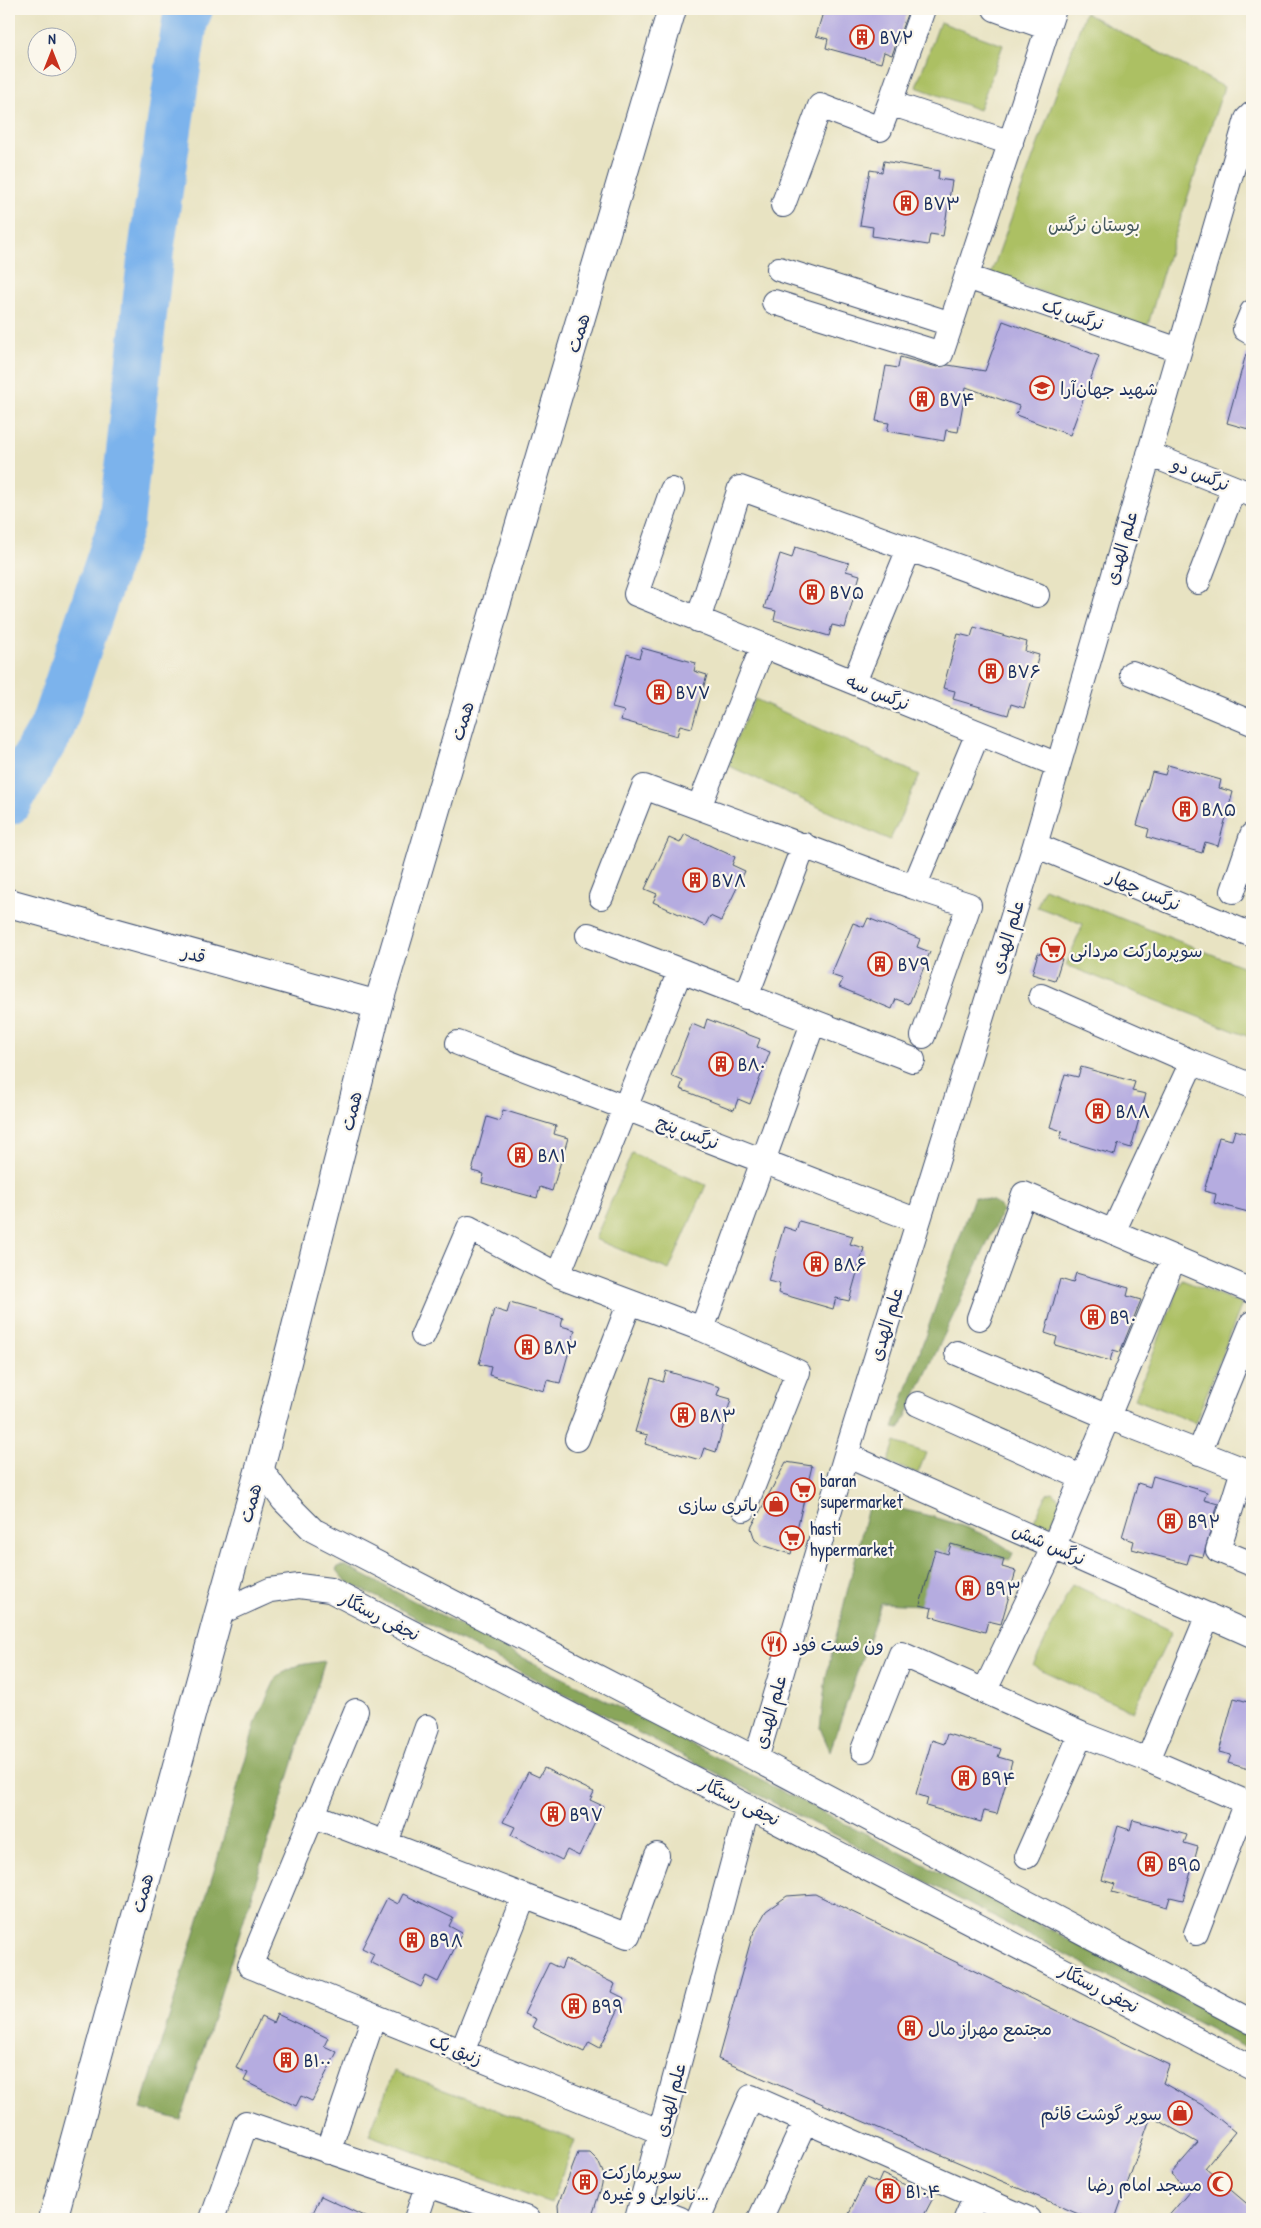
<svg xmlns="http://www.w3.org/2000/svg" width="1261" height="2228" font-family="'Patrick Hand','Playpen Sans Arabic',sans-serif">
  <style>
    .green { fill: #acc064; stroke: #647861 }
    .forest { fill: #89a65a; stroke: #526a5c }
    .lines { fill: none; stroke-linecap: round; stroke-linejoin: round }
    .river { stroke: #7cb3ec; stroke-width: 46 }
    .building { fill: #b5ace0 }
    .minor-casing { stroke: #3a4a6d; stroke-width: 26 }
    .tertiary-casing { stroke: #3a4a6d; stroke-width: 30 }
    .minor { stroke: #fff; stroke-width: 24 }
    .tertiary { stroke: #fff; stroke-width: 28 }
    .labels { text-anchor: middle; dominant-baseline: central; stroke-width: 4.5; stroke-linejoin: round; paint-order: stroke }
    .poi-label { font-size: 18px; fill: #1b2f5e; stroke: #fbf7ec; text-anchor: start }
    .park-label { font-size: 18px; fill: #465a60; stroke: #fbf7ec }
    .street-label { font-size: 18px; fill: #1b2f5e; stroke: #fbf7ec }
  </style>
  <rect width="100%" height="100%" fill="#fbf7ec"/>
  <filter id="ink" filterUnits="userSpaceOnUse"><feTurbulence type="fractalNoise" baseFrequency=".02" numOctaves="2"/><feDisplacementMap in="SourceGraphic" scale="10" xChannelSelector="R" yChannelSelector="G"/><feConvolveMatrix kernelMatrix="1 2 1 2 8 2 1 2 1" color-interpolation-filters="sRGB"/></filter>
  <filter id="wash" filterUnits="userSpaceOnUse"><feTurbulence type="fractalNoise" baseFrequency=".0096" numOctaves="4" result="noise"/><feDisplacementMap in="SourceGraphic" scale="20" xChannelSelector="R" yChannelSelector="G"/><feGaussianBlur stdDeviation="1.12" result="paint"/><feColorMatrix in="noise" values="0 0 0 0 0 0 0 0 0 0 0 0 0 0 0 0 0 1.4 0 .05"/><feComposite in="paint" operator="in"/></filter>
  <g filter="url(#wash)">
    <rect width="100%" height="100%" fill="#e8e3c2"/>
    <path class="green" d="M 1085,13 L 1224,87 L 1163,272 L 1147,329 L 991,274 Z
      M 940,22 L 1003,45 L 979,110 L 916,87 Z
      M 755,699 L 920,775 L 890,840 L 725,764 Z
      M 1044,888 L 1252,970 L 1252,1038 L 1066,965 L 1083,924 L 1037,907 Z
      M 632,1153 L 706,1185 L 669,1270 L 595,1239 Z
      M 1182,1280 L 1242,1304 L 1195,1423 L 1135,1399 Z
      M 895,1442 L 926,1453 L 918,1473 L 888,1463 Z
      M 1052,1492 L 1060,1499 C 1061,1510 1052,1528 1040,1529 L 1032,1525 L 1047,1494 Z
      M 1072,1584 L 1172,1631 L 1133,1712 L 1033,1666 Z
      M 394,2071 L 575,2140 L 551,2203 L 369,2135 Z"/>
    <path class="forest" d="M 974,1197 L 993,1201 L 1003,1210 L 900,1429 L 893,1428 Z
      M 869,1503 C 910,1510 981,1525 1013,1553 L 1010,1560 L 951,1544 L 948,1554 L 920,1605 L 881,1603 L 830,1751 L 820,1728 L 826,1677 Z
      M 339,1566 L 346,1566 L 1252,2034 L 1252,2051 L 344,1580 L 336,1570 Z
      M 325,1661 L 181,2120 L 141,2109 L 217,1861 L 256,1721 L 277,1676 L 299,1665 Z"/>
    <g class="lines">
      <path class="river" d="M 9,802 L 52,728 L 121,524 L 151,251 L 185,21 L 190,9"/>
    </g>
    <g id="blocks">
      <path class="building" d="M 824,9 L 909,9 L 892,55 L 884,52 L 881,63 L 826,48 L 828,39 L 816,36 Z
        M 884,161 L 939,171 L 938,179 L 952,181 L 943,236 L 930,234 L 928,245 L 872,236 L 873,227 L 860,225 L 870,170 L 882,172 Z
        M 1003,321 L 1099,356 L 1070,435 L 1016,415 L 1019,406 L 966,387 L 958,432 L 946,430 L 944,441 L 887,431 L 889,423 L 876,421 L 886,366 L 898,368 L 900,357 L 937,367 L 948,365 L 985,371 Z
        M 1246,354 L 1252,355 L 1252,430 L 1227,423 Z
        M 795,547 L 849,563 L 846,571 L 860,575 L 845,628 L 832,625 L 829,636 L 774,620 L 776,611 L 764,608 L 780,554 L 792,558 Z
        M 974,627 L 1027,642 L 1025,651 L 1039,655 L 1024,708 L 1011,704 L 1008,715 L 953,699 L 955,691 L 943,688 L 958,634 L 971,637 Z
        M 642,648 L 696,663 L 694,671 L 707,675 L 692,728 L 680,725 L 677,736 L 621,720 L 624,711 L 612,708 L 627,654 L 639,658 Z
        M 1168,765 L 1221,780 L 1219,788 L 1233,792 L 1218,846 L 1205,842 L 1202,853 L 1147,837 L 1149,829 L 1137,825 L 1152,772 L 1165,775 Z
        M 685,834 L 735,857 L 732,865 L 745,871 L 721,921 L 710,916 L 705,926 L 653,902 L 657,894 L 645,889 L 669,838 L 680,843 Z
        M 868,918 L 920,939 L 917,947 L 930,952 L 909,1004 L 896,999 L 892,1009 L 839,987 L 843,979 L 831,975 L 853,923 L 864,927 Z
        M 1038,953 L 1062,959 L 1055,981 L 1032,974 Z
        M 707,1019 L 760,1039 L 757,1047 L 770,1052 L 750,1104 L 738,1099 L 734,1110 L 680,1089 L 683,1081 L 671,1076 L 692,1024 L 704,1029 Z
        M 1081,1067 L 1135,1082 L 1132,1091 L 1146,1094 L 1131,1148 L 1118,1144 L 1115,1155 L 1060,1139 L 1062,1131 L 1050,1127 L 1065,1074 L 1078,1077 Z
        M 503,1110 L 556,1126 L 554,1134 L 568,1138 L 552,1191 L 540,1187 L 537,1198 L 482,1183 L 484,1174 L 472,1171 L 487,1117 L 500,1121 Z
        M 1235,1130 L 1252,1135 L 1252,1213 L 1214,1203 L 1216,1194 L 1204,1191 L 1219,1137 L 1232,1140 Z
        M 799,1221 L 853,1236 L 850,1244 L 864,1248 L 849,1301 L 836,1298 L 833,1309 L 778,1293 L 780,1284 L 768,1281 L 784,1227 L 796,1231 Z
        M 1076,1273 L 1129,1288 L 1127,1296 L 1141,1300 L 1120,1352 L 1113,1350 L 1110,1361 L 1055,1345 L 1057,1337 L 1045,1333 L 1060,1279 L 1073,1283 Z
        M 510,1303 L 563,1318 L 561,1326 L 575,1330 L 560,1383 L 547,1380 L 544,1391 L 489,1375 L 491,1367 L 479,1364 L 494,1309 L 507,1313 Z
        M 666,1371 L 720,1387 L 717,1395 L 731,1399 L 716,1452 L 704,1448 L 700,1460 L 645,1444 L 648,1435 L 635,1432 L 651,1378 L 663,1382 Z
        M 786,1462 L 812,1466 L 791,1554 L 762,1545 L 755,1540 L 751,1528 Z
        M 1153,1476 L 1207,1492 L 1204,1500 L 1218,1504 L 1203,1557 L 1190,1554 L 1187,1564 L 1132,1549 L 1134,1541 L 1122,1537 L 1138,1483 L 1150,1487 Z
        M 951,1544 L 1004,1559 L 1002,1567 L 1016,1571 L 1001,1624 L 988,1621 L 985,1632 L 930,1616 L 932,1608 L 920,1605 L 935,1550 L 948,1554 Z
        M 1234,1698 L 1252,1703 L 1252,1770 L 1228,1763 L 1231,1755 L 1219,1752 Z
        M 947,1734 L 1001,1749 L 998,1757 L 1012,1761 L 997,1814 L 984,1811 L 981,1822 L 926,1806 L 928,1798 L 916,1794 L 932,1740 L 944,1744 Z
        M 544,1768 L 594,1792 L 590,1800 L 603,1806 L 579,1856 L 567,1850 L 562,1860 L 511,1835 L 515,1827 L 503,1822 L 528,1772 L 539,1777 Z
        M 1133,1820 L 1187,1835 L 1184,1843 L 1198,1847 L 1183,1900 L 1170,1897 L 1167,1907 L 1112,1892 L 1115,1884 L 1102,1880 L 1118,1826 L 1130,1830 Z
        M 403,1894 L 453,1918 L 449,1926 L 462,1933 L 438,1982 L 426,1976 L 421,1987 L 370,1962 L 374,1954 L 362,1948 L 387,1898 L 398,1904 Z
        M 815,1894 L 1169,2065 L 1163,2083 L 1202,2105 L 1235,2132 L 1205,2168 L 1252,2208 L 1252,2219 L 1166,2219 L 1190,2191 L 1171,2174 L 1198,2143 L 1151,2116 L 1115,2219 L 1090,2219 L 718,2059 L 752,1936 L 766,1911 L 787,1896 Z
        M 565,1959 L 615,1984 L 612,1992 L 624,1998 L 600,2048 L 589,2042 L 584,2052 L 532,2027 L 536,2019 L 524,2014 L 549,1963 L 561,1969 Z
        M 277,2014 L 328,2038 L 324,2046 L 337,2052 L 312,2101 L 301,2096 L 296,2106 L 244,2081 L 248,2073 L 236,2068 L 261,2017 L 273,2023 Z
        M 578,2153 L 590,2153 L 598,2161 L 604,2175 L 601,2188 L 591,2219 L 559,2219 L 558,2205 Z
        M 882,2174 L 933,2198 L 922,2219 L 846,2219 L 866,2178 L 878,2183 Z
        M 321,2196 L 370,2219 L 310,2219 Z"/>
    </g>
  </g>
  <g filter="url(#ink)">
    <use href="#blocks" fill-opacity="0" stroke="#3a4a6d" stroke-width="1"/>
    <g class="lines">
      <g class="minor-casing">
        <path id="minor" d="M 923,9 L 890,103 L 1011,143
          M 995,9 L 1048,28
          M 783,205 L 820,106 L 880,129 L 890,103
          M 779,269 L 951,324 L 1054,9
          M 967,277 L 1179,350
          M 774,302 L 941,354 L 951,324
          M 1252,312 L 1245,329 L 1252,333
          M 1149,454 L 1252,495
          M 672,490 L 636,594 L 1058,765
          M 1198,582 L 1234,488
          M 698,620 L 740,488 L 1037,595
          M 1132,673 L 1252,723
          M 854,682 L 909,549
          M 699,807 L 763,646
          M 1035,845 L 1252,935
          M 914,887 L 978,733
          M 1233,891 L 1252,835
          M 601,897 L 644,787 L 914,887 L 969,905 L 923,1036
          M 588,935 L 913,1060
          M 1041,996 L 1192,1062 L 1252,1086
          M 746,997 L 804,845
          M 458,1043 L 918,1221
          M 1113,1232 L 1192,1062
          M 558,1275 L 680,971
          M 979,1318 L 1024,1194 L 1252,1291
          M 702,1329 L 813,1023
          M 423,1335 L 469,1228 L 558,1275 L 702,1329 L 798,1372 L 744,1509
          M 957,1353 L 1108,1417 L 1252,1473
          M 918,1404 L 1083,1478
          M 577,1439 L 630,1302
          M 1199,1453 L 1252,1323
          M 846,1455 L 1252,1635
          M 260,1468 L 283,1500 L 313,1530 L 756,1759 L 1252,2022
          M 1243,1470 L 1218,1550 L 1252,1564
          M 219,1613 L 270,1590 L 299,1586 L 330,1590 L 1252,2068
          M 985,1690 L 1054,1546 L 1174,1258
          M 356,1711 L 250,1966 L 661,2132
          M 863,1750 L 901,1654 L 1081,1734 L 1148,1760 L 1252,1805
          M 756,1759 L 846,1455 L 1035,845 L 1247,119 L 1252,114
          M 1148,1760 L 1208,1615
          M 312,1815 L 628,1936 L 657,1855
          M 386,1843 L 427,1727
          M 1027,1856 L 1081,1734
          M 1196,1933 L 1246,1802
          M 462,2052 L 524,1896
          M 328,2152 L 374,2016
          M 641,2204 L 680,2219
          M 212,2219 L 246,2123 L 528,2219
          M 416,2219 L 427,2186
          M 637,2219 L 748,1806
          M 698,2219 L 751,2097 L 1028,2219
          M 760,2219 L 806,2120
          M 966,2219 L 976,2196"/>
      </g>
      <g class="tertiary-casing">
        <path id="tertiary" d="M 9,903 L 378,1005
          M 53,2219 L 219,1613 L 260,1468 L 378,1005 L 672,9"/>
      </g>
      <use href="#minor" class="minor"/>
      <use href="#tertiary" class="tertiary"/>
    </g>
  </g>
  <defs>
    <g id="building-ring" transform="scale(1.25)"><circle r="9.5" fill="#fbf7ec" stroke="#c8321e" stroke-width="1.5"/><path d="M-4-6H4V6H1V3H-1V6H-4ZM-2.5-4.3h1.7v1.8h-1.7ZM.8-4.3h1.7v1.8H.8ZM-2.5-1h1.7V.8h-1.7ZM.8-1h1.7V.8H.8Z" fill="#c8321e"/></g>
    <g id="school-ring" transform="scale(1.25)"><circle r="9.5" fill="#fbf7ec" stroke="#c8321e" stroke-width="1.5"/><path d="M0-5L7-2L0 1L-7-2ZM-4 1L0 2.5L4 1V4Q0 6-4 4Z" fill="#c8321e"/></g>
    <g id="supermarket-ring" transform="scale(1.25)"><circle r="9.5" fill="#fbf7ec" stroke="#c8321e" stroke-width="1.5"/><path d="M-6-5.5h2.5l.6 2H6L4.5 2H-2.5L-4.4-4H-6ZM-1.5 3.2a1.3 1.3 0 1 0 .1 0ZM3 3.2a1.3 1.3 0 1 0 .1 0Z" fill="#c8321e"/></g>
    <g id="shop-ring" transform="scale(1.25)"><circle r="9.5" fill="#fbf7ec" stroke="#c8321e" stroke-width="1.5"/><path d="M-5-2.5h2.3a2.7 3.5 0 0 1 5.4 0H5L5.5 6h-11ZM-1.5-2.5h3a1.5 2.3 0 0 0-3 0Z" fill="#c8321e"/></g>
    <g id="restaurant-ring" transform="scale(1.25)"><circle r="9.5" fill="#fbf7ec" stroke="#c8321e" stroke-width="1.5"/><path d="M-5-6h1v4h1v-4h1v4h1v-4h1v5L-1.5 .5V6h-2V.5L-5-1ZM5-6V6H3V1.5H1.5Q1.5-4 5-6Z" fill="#c8321e"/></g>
    <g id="mosque-ring" transform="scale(1.25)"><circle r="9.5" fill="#fbf7ec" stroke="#c8321e" stroke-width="1.5"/><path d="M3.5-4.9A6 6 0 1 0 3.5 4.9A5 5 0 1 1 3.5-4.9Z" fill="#c8321e"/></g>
  </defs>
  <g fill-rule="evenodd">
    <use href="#building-ring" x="862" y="37"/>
    <use href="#building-ring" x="906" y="203"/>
    <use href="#school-ring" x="1042" y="388"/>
    <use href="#building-ring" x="922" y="399"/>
    <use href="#building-ring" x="812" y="592"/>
    <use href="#building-ring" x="991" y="671"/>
    <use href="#building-ring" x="659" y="692"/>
    <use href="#building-ring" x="1185" y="809"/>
    <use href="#building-ring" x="695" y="880"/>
    <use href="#supermarket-ring" x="1053" y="950"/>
    <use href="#building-ring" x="880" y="964"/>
    <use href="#building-ring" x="721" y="1064"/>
    <use href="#building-ring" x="1098" y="1111"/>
    <use href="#building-ring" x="520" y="1155"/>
    <use href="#building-ring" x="816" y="1264"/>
    <use href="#building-ring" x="1093" y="1317"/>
    <use href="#building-ring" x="527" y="1347"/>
    <use href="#building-ring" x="683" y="1415"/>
    <use href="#supermarket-ring" x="803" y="1490"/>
    <use href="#shop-ring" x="776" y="1504"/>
    <use href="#building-ring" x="1170" y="1521"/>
    <use href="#supermarket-ring" x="792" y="1538"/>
    <use href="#building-ring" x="968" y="1588"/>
    <use href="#restaurant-ring" x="774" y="1644"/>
    <use href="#building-ring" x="964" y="1778"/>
    <use href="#building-ring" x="553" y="1814"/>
    <use href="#building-ring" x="1150" y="1864"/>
    <use href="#building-ring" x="412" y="1940"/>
    <use href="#building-ring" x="574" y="2006"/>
    <use href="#building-ring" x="910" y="2028"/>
    <use href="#building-ring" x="286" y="2060"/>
    <use href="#shop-ring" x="1180" y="2113"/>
    <use href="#building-ring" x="585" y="2182"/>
    <use href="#mosque-ring" x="1220" y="2184"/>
    <use href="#building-ring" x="888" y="2191"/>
  </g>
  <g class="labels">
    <g class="poi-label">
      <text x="880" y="37">B۷۲</text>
      <text x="924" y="203">B۷۳</text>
      <text x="1060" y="388">شهید جهان‌آرا</text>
      <text x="940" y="399">B۷۴</text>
      <text x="830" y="592">B۷۵</text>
      <text x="1008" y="671">B۷۶</text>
      <text x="676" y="692">B۷۷</text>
      <text x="1202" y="809">B۸۵</text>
      <text x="712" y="880">B۷۸</text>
      <text x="1070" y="950">سوپرمارکت مردانی</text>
      <text x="898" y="964">B۷۹</text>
      <text x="738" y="1064">B۸۰</text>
      <text x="1116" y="1111">B۸۸</text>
      <text x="538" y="1155">B۸۱</text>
      <text x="834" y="1264">B۸۶</text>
      <text x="1110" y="1317">B۹۰</text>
      <text x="544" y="1347">B۸۲</text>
      <text x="700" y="1415">B۸۳</text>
      <text x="820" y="1480">baran<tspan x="820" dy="21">supermarket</tspan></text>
      <text x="758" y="1504" text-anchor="end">باتری سازی</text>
      <text x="1188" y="1521">B۹۲</text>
      <text x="810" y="1528">hasti<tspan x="810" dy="21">hypermarket</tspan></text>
      <text x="986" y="1588">B۹۳</text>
      <text x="792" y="1644">ون فست فود</text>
      <text x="982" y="1778">B۹۴</text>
      <text x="570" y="1814">B۹۷</text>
      <text x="1168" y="1864">B۹۵</text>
      <text x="430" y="1940">B۹۸</text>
      <text x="592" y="2006">B۹۹</text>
      <text x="928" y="2028">مجتمع مهراز مال</text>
      <text x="304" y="2060">B۱۰۰</text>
      <text x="1162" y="2113" text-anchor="end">سوپر گوشت قائم</text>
      <text x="602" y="2172">سوپرمارکت<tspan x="602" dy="21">نانوایی و غیره...</tspan></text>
      <text x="1202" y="2184" text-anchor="end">مسجد امام رضا</text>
      <text x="906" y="2191">B۱۰۴</text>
    </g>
    <g class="park-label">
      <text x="1094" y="224">بوستان نرگس</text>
    </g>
    <g class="street-label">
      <text transform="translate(1073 314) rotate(19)">نرگس یک</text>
      <text transform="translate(578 333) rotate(-73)">همت</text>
      <text transform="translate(1201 474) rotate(22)">نرگس دو</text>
      <text transform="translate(1121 548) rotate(-74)">علم الهدی</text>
      <text transform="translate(878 692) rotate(22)">نرگس سه</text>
      <text transform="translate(462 721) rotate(-73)">همت</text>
      <text transform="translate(1144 890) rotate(23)">نرگس چهار</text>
      <text transform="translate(1007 937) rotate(-73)">علم الهدی</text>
      <text transform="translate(194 954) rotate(15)">قدر</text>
      <text transform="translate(351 1111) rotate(-76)">همت</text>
      <text transform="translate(688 1132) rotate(21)">نرگس پنج</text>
      <text transform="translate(886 1324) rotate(-73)">علم الهدی</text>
      <text transform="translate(250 1503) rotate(-74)">همت</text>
      <text transform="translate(1049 1544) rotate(24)">نرگس شش</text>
      <text transform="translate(380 1616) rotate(27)">نجفی رستگار</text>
      <text transform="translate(770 1712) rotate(-74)">علم الهدی</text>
      <text transform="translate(740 1801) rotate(27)">نجفی رستگار</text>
      <text transform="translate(142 1893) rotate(-75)">همت</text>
      <text transform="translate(1099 1988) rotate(27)">نجفی رستگار</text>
      <text transform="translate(456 2049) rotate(22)">زنبق یک</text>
      <text transform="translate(670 2100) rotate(-75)">علم الهدی</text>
    </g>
  </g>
  <rect width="1261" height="2228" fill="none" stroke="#fbf7ec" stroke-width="30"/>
  <g transform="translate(52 52)"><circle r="24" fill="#fbf7ec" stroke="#a1a7b3"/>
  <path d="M0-4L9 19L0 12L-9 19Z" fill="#c8321e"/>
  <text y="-8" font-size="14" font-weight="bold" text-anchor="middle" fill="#1b2f5e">N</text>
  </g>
</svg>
